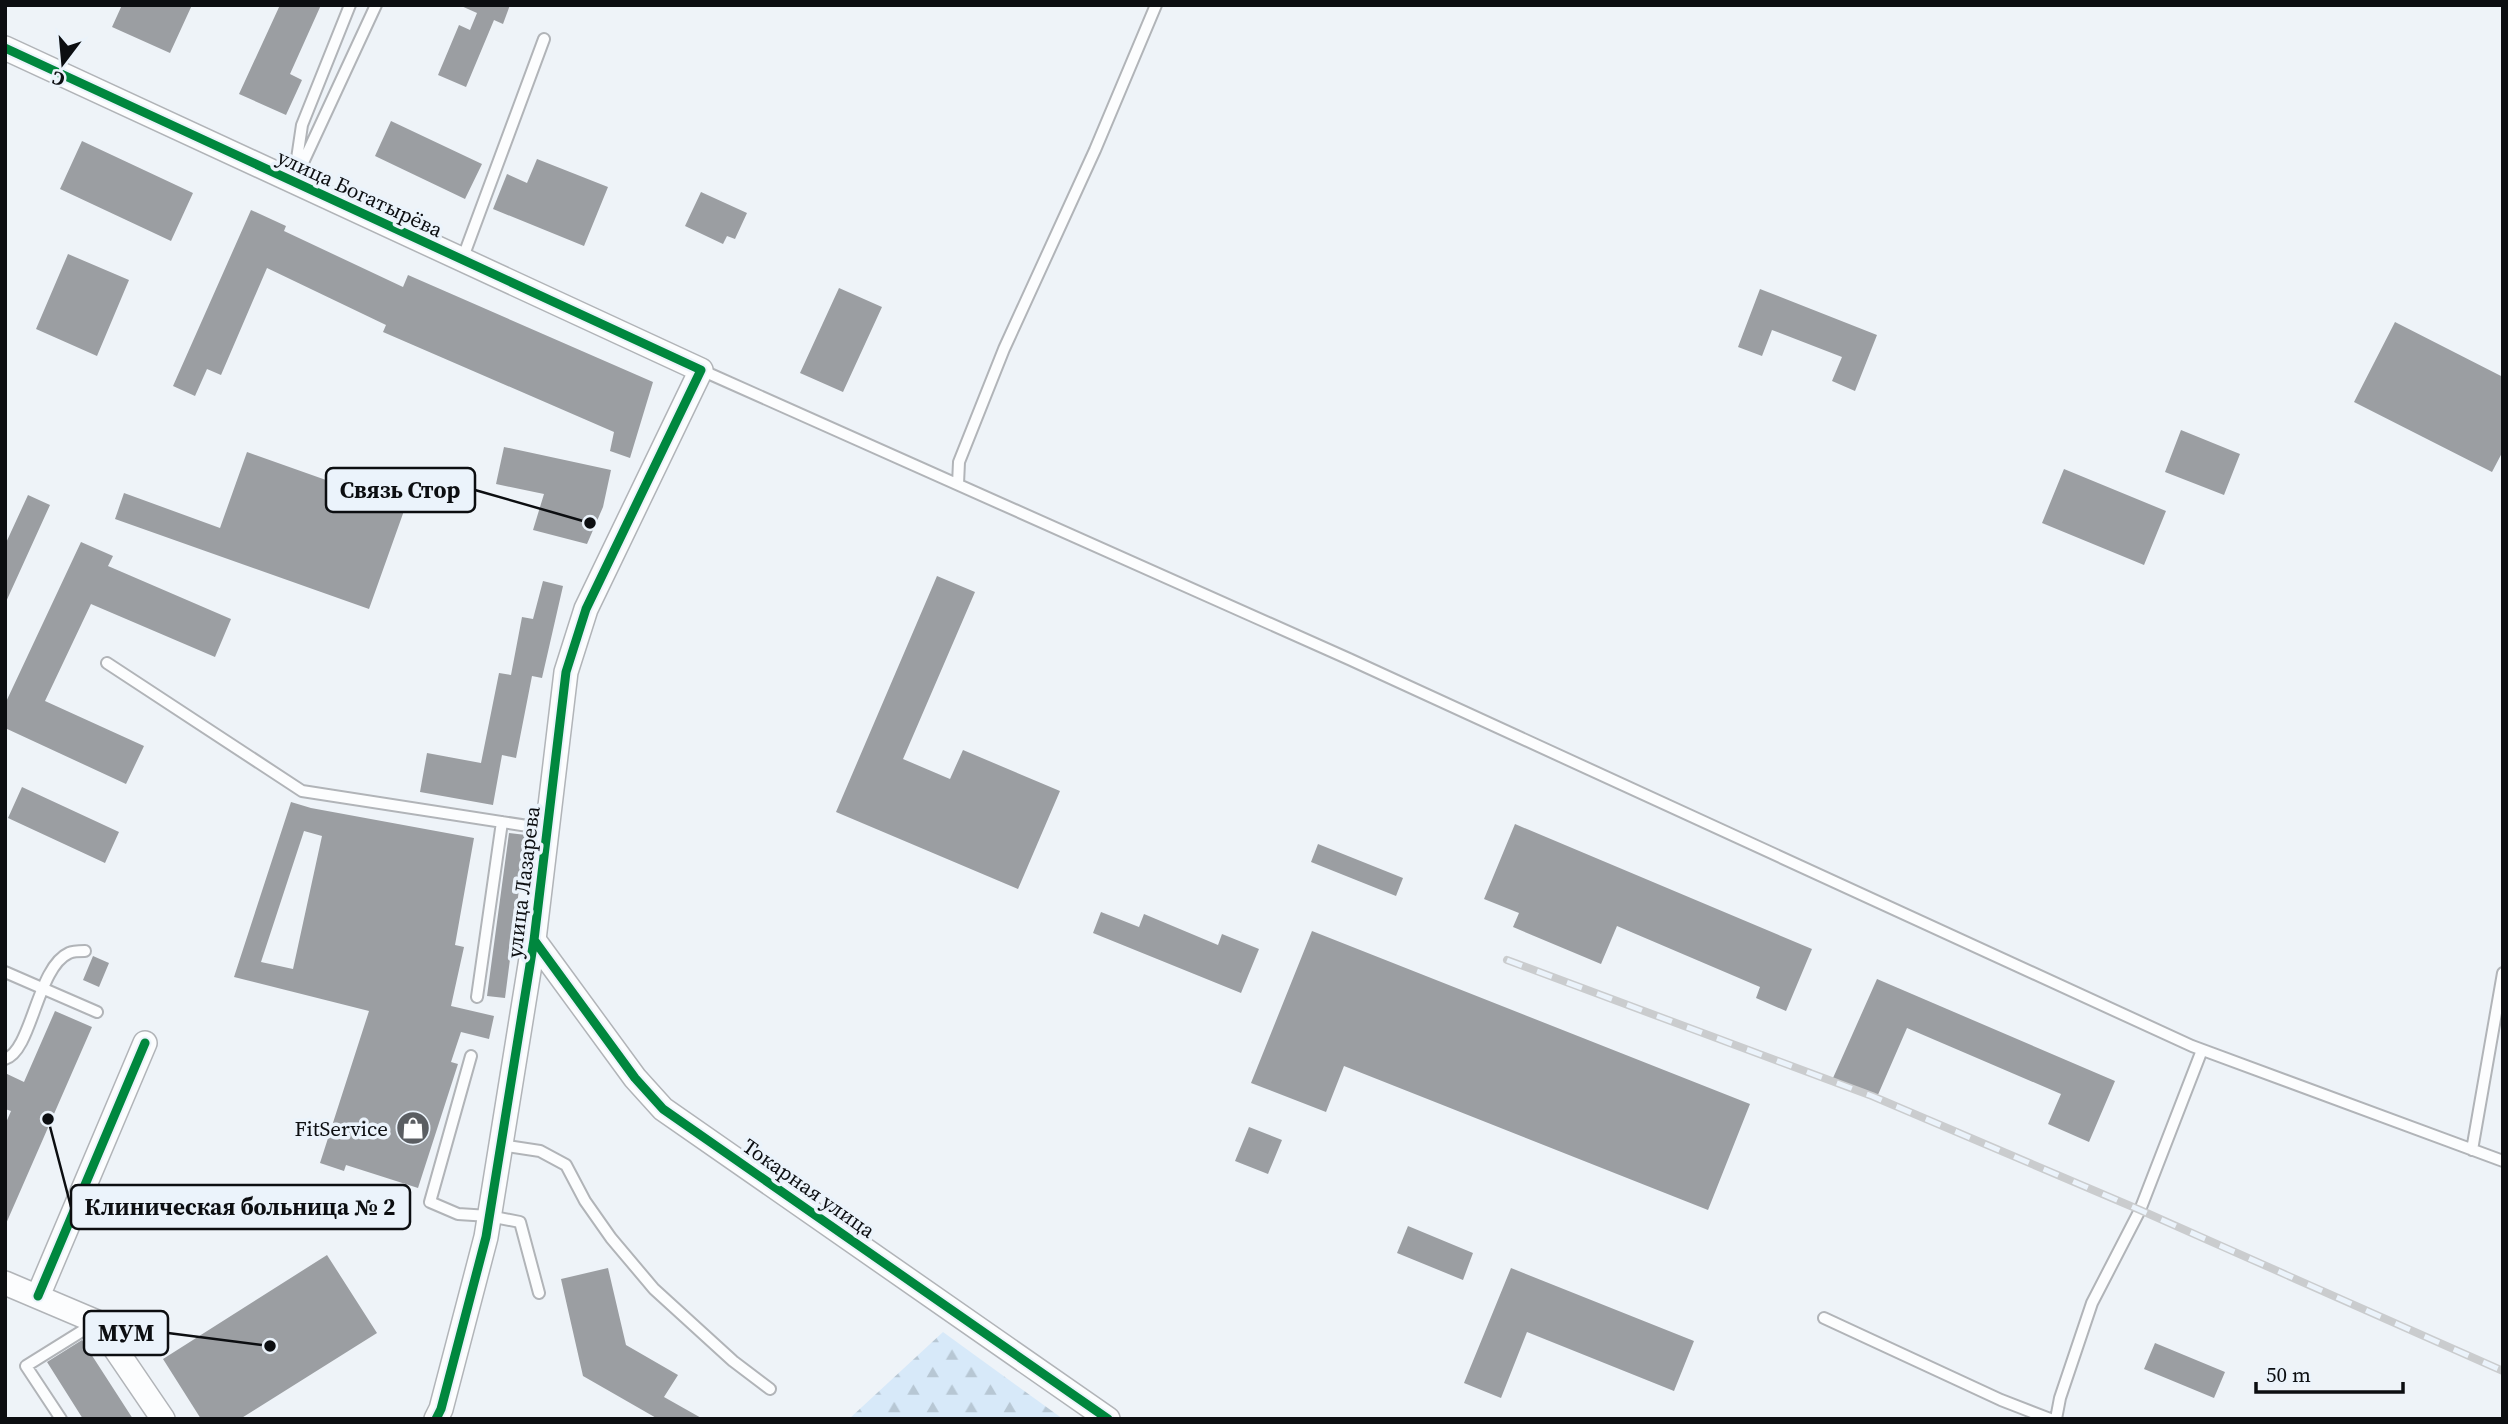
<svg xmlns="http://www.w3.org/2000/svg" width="2508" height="1424" font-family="'Source Serif 4',serif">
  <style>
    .forest { fill: url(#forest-firs) }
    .building { fill: #9b9ea2; fill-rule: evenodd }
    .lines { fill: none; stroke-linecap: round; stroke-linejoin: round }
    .lane-casing { stroke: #b1b4b8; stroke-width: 14 }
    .street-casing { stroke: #b1b4b8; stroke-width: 26 }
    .lane { stroke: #fcfdfe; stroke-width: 10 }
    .street { stroke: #fcfdfe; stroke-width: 23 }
    .rail-casing { stroke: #caccce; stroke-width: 8 }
    .rail { stroke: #ebf3fb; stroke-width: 5; stroke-dasharray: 16; stroke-linecap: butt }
    .cycleway-casing { stroke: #ebf3fb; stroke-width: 13 }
    .cycleway { stroke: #00873e; stroke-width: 9 }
    .labels { text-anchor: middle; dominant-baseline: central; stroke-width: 7; stroke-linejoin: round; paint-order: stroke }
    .street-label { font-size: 21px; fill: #0c0e11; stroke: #ebf3fb }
    .poi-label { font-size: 21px; fill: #0c0e11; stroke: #ebf3fb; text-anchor: end }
    .leader { fill: none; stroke: #0c0e11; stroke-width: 2.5 }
    .callout-dot { fill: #0c0e11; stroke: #ebf3fb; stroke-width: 2.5 }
    .callout { fill: #ebf3fb; stroke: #0c0e11; stroke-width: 2.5 }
    .callout-label { font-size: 23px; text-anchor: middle; font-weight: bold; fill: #0c0e11 }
  </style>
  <defs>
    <pattern id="forest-firs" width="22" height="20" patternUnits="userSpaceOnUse" patternTransform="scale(1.75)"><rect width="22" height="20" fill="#d7e9f9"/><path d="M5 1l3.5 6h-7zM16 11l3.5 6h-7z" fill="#b7c7d4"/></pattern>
  </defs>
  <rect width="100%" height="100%" fill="#eef3f8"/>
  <path class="forest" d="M 943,1332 L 1063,1419 L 849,1419 Z"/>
  <path class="building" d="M 122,5 L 192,5 L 170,53 L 112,27 Z
    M 280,5 L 321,5 L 290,74 L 302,80 L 286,115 L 239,94 Z
    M 459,5 L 510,5 L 503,24 L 494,20 L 466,87 L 438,75 L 459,25 L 470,30 L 477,13 Z
    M 391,121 L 482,164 L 465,199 L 375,156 Z
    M 82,141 L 193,193 L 171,241 L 60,189 Z
    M 537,159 L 608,187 L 584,246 L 493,209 L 507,174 L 527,183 Z
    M 701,192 L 747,213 L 735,239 L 727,236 L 723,244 L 685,226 Z
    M 251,210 L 286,226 L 284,231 L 403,287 L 408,275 L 653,382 L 630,458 L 610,451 L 614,432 L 383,332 L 386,325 L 267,268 L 221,375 L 207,369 L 195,396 L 173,386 Z
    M 68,254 L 129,280 L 97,356 L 36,329 Z
    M 839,288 L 882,307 L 843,392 L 800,373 Z
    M 1760,289 L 1877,335 L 1855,391 L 1832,381 L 1842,357 L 1772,330 L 1762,356 L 1738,347 Z
    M 2395,322 L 2503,377 L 2503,451 L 2492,472 L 2354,402 Z
    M 2181,430 L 2240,454 L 2224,495 L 2165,472 Z
    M 504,447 L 611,470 L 603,507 L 587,544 L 533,530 L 544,494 L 496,484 Z
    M 247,452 L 405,508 L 369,609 L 115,519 L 124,493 L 220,528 Z
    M 2064,469 L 2166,511 L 2144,565 L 2042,523 Z
    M 28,495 L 50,505 L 5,604 L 5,545 Z
    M 81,542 L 113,556 L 108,566 L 231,619 L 215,657 L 91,604 L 45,701 L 144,746 L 126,784 L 5,728 L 5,704 Z
    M 937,576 L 975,592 L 903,759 L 950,779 L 963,750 L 1060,791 L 1018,889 L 836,812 Z
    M 543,581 L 563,586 L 542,678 L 532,676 L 516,758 L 502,755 L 493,805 L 420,792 L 427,753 L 481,763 L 499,673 L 511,675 L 522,617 L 533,619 Z
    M 22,787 L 119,832 L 105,863 L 8,818 Z
    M 291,802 L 311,808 L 474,838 L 455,945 L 464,947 L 451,1006 L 494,1016 L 489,1039 L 461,1032 L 451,1062 L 458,1064 L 418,1188 L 346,1165 L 344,1171 L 320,1163 L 369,1011 L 234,977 ZM 304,831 L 322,836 L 293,969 L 261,962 Z
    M 1515,824 L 1812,949 L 1786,1011 L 1756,998 L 1760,987 L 1617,926 L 1601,964 L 1513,927 L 1519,913 L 1484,899 Z
    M 509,833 L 526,835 L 505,998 L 487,996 Z
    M 1318,844 L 1403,878 L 1396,896 L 1311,862 Z
    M 1101,912 L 1139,927 L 1144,914 L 1218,945 L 1222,934 L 1259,949 L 1241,993 L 1093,933 Z
    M 1312,931 L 1750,1104 L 1708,1210 L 1344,1066 L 1326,1112 L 1251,1083 Z
    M 93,956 L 109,963 L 99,987 L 83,980 Z
    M 1877,979 L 2115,1081 L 2089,1142 L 2048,1124 L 2061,1094 L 1907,1028 L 1877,1097 L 1833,1078 Z
    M 55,1011 L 92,1027 L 5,1226 L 5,1125 L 11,1111 L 5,1109 L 5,1073 L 24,1082 Z
    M 1249,1127 L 1282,1140 L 1268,1174 L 1235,1161 Z
    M 1408,1226 L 1473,1253 L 1463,1280 L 1397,1253 Z
    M 327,1255 L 377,1333 L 240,1419 L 201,1419 L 163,1359 Z
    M 608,1268 L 626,1345 L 678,1375 L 664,1397 L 703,1419 L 658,1419 L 583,1376 L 561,1279 Z
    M 1511,1268 L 1694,1341 L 1674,1391 L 1527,1332 L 1501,1398 L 1464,1383 Z
    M 82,1340 L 133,1419 L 83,1419 L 47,1362 Z
    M 2155,1343 L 2225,1372 L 2214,1398 L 2144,1369 Z"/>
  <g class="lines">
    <g class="lane-casing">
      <path id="lane" d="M 295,172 L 302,125 L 350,5
        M 294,182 L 376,5
        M 462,260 L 544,39
        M 701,370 L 1349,659 L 2192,1046 L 2503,1161
        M 958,484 L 959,462 L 1004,349 L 1095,150 L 1156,5
        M 107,663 L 302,791 L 547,829
        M 5,972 L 97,1012
        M 477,997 L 502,822
        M 471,1056 L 430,1202 L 458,1214 L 489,1216 L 520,1222 L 539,1293
        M 5,1059 C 32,1051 37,967 69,953 C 73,951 80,951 85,951
        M 501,1145 L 540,1151 L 566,1165 L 585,1201 L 611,1238 L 654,1289 L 733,1361 L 770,1389
        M 2472,1150 L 2503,973
        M 1824,1318 L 2001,1400 L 2050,1419
        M 61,1419 L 26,1366 L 95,1323
        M 2056,1419 L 2060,1398 L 2092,1303 L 2140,1210 L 2202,1050"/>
    </g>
    <g class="street-casing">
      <path id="street" d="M 5,48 L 701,370 L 586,609 L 566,672 L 534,940 L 486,1237 L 441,1409 L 436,1419
        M 534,940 L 635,1078 L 663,1109 L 1108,1419
        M 5,1283 L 97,1322 L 163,1419
        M 38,1296 L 145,1043"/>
    </g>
    <use href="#lane" class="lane"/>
    <use href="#street" class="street"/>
    <g class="rail-casing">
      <path id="rail" d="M 1507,960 L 1872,1096 L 2140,1210 L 2503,1371"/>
    </g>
    <use href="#rail" class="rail"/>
    <g class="cycleway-casing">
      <path id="cycleway" d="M 5,48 L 701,370 L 586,609 L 566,672 L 534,940 L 486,1237 L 441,1409 L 436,1419
        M 534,940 L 635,1078 L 663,1109 L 1108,1419
        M 38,1296 L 145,1043"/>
    </g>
    <use href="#cycleway" class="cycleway"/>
  </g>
  <defs>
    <g id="shop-disc" transform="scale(1.75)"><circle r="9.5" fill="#5b5e62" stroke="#ebf3fb"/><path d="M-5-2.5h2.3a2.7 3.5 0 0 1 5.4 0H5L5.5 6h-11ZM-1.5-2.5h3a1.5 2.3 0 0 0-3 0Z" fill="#fff"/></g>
  </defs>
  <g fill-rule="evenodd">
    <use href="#shop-disc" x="413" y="1128"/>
  </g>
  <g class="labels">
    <g class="street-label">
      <text transform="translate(360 193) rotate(25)">улица Богатырёва</text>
      <text transform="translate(523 882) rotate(-83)">улица Лазарева</text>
      <text transform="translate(809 1188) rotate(35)">Токарная улица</text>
    </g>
    <g class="poi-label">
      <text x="388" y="1128">FitService</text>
    </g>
  </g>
  <path class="leader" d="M590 523L475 490M48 1119L71 1207M270 1346L168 1333"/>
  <g class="callout-dot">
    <circle cx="590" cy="523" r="7"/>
    <circle cx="48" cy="1119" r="7"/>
    <circle cx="270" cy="1346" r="7"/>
  </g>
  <g class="callout">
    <rect x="326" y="468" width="149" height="44" rx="7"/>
    <rect x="71" y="1185" width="339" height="44" rx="7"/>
    <rect x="84" y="1311" width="84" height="44" rx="7"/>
  </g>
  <g class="callout-label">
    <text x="400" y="498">Связь Стор</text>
    <text x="240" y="1215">Клиническая больница № 2</text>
    <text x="126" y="1341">МУМ</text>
  </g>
  <rect width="2508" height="1424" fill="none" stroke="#0c0e11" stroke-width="14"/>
  <g transform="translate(63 63) rotate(196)" stroke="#ebf3fb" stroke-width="5" paint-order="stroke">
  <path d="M0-5L12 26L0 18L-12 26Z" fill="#0c0e11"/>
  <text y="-10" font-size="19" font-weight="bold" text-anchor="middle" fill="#0c0e11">С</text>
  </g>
  <path d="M2256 1382v10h147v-10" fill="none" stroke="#0c0e11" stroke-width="3.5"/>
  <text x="2266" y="1382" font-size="21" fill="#0c0e11" stroke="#ebf3fb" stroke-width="5" paint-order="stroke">50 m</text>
</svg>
